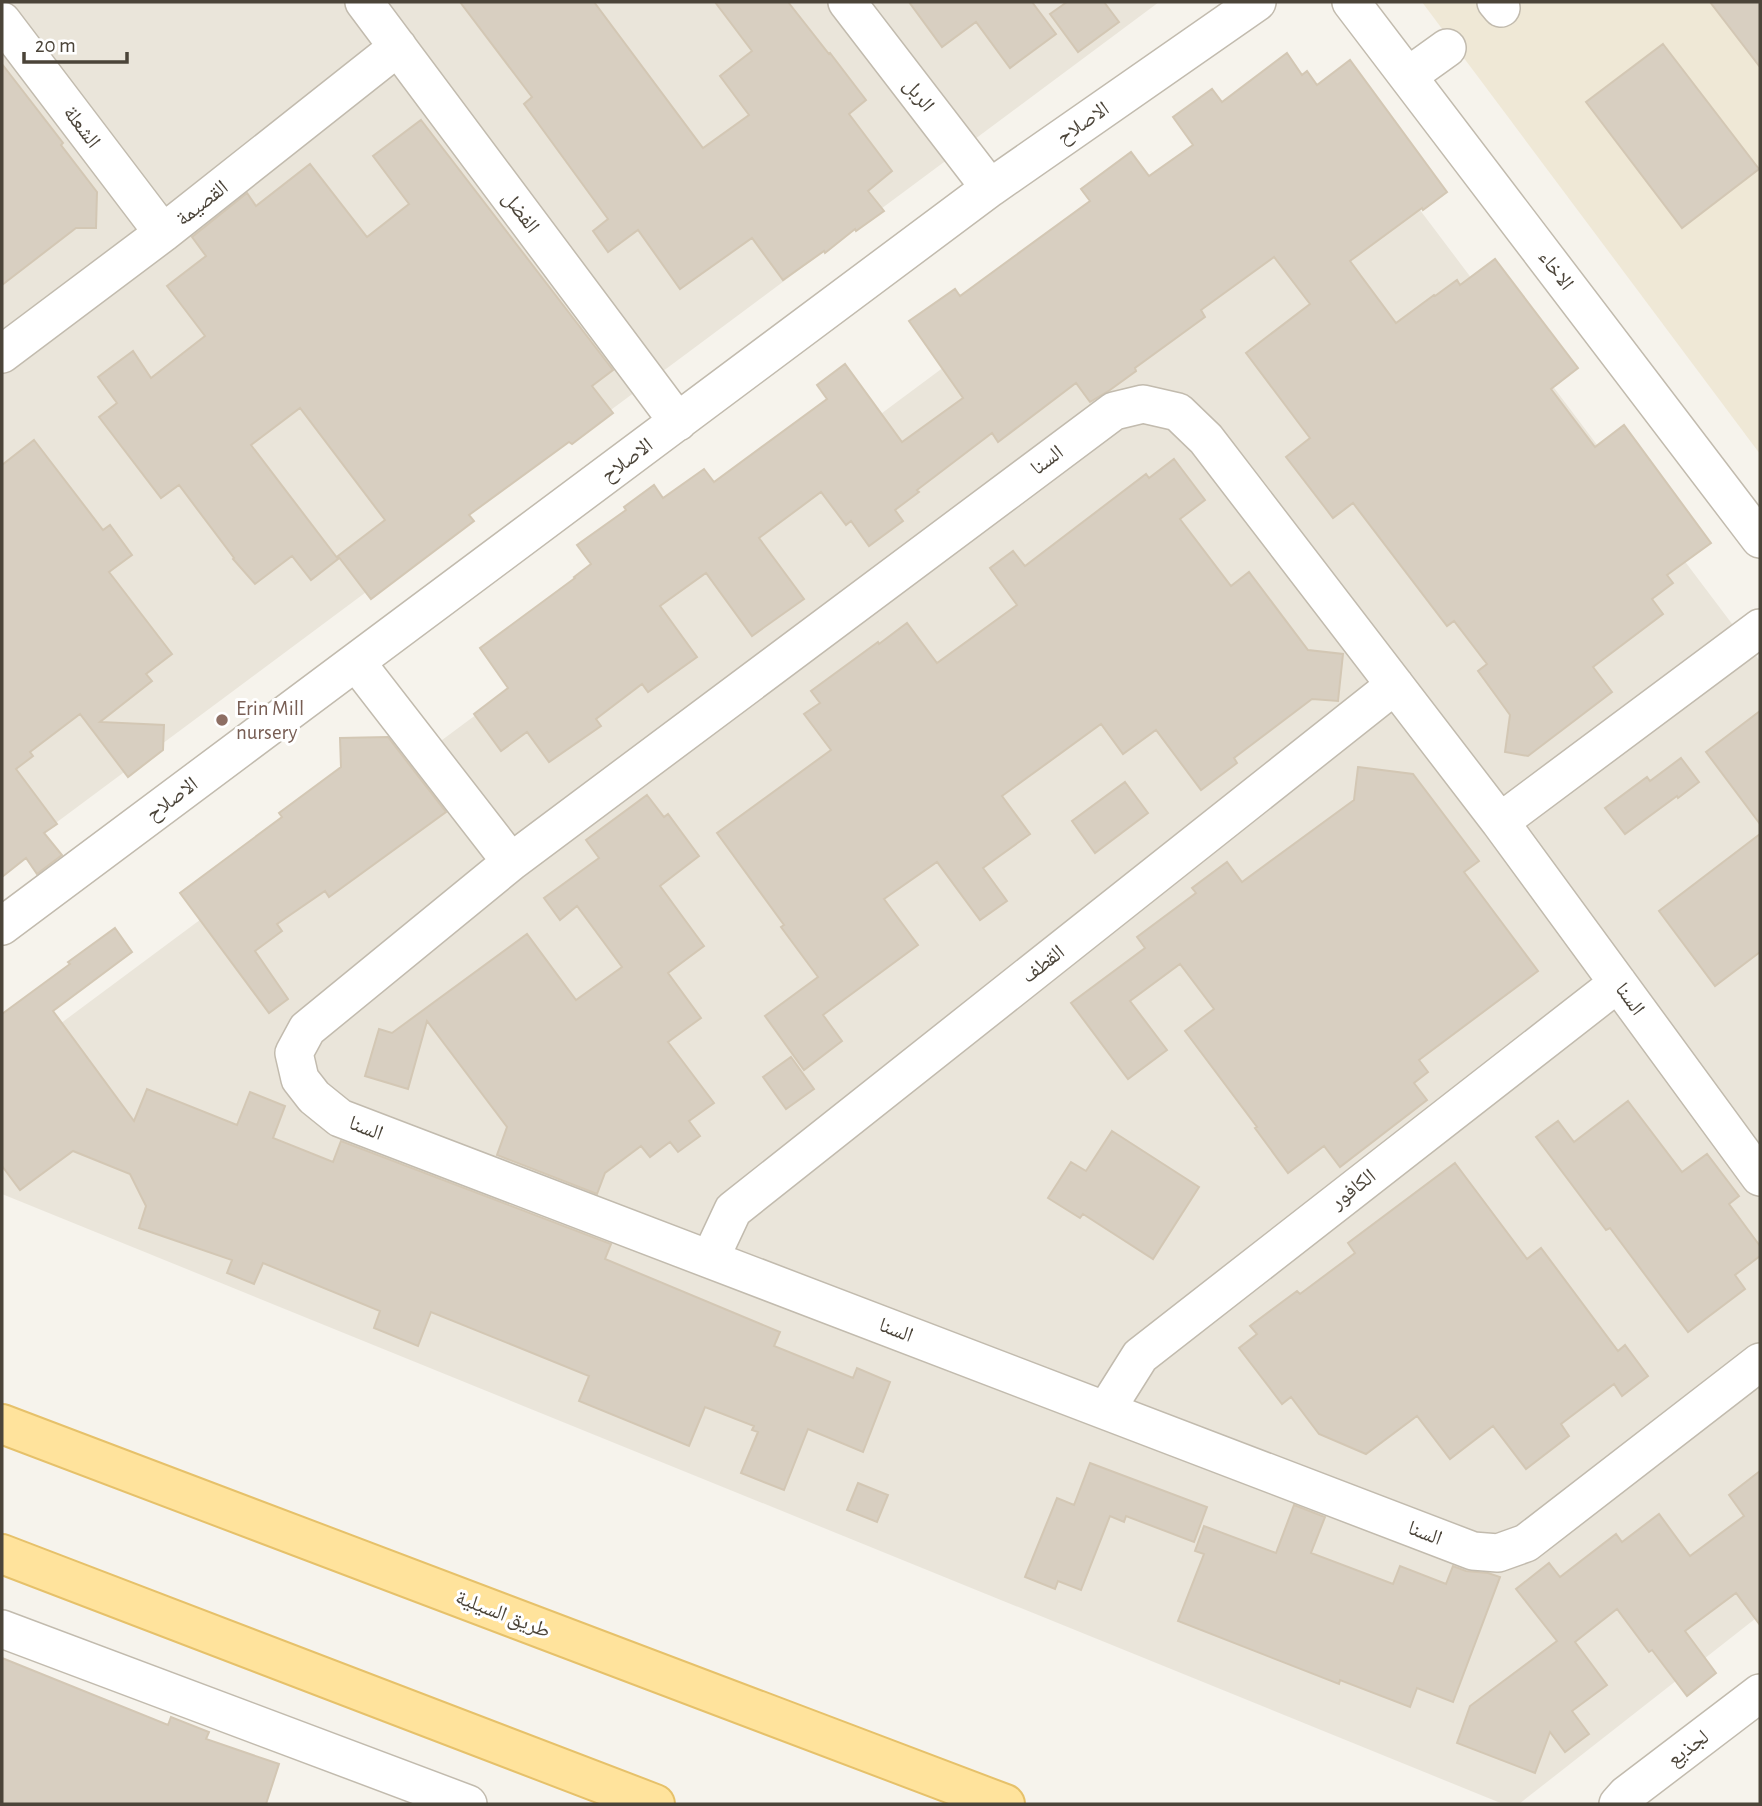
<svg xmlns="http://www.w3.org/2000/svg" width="1762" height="1806" font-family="'Alegreya Sans','Noto Naskh Arabic',sans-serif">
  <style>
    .residential { fill: #eae5da }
    .education { fill: #efe8d6 }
    .building { fill: #d8cfc1; stroke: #d3c7b4; stroke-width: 2 }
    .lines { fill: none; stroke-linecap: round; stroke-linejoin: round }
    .minor-casing { stroke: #c2bbae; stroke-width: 40 }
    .major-casing { stroke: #e6c16a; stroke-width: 42 }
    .minor { stroke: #fff; stroke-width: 37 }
    .major { stroke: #ffe39c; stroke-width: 38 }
    .education-dot { fill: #8d6e63; stroke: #fff; stroke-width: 2.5 }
    .labels { text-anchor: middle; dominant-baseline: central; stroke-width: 6; stroke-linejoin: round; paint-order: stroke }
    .street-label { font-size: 21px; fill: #4b4439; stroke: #fff }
    .education-label { font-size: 21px; fill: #785e54; stroke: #fff; text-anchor: start }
  </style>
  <rect width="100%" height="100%" fill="#f6f3ec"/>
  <path class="residential" d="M 2,2 L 1159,2 L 2,863 Z
    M 1325,84 L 1760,661 L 1760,1615 L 1519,1804 L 1503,1804 L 2,1194 L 2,1067 Z"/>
  <path class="education" d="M 1422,2 L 1760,2 L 1760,454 Z"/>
  <path class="building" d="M 460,2 L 594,2 L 703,148 L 749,115 L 720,76 L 752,51 L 715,2 L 788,2 L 829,54 L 830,53 L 866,100 L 849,114 L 892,171 L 868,191 L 884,211 L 856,231 L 855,229 L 825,253 L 824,251 L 783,280 L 752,238 L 680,289 L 638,230 L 608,252 L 593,231 L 608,219 L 524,104 L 532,97 Z
    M 909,2 L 1032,2 L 1056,34 L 1010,68 L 976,22 L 942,47 Z
    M 1067,2 L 1104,2 L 1119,22 L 1078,52 L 1050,14 Z
    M 1710,2 L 1760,2 L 1760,67 Z
    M 1663,44 L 1759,169 L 1682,228 L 1586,102 Z
    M 1287,53 L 1302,75 L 1307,71 L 1317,85 L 1350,60 L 1447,192 L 1423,210 L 1422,208 L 1350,261 L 1396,323 L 1434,295 L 1435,296 L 1457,280 L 1460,285 L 1495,259 L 1578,368 L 1551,389 L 1595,447 L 1624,425 L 1711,543 L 1667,575 L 1673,583 L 1652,599 L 1663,614 L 1593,667 L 1612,692 L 1528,756 L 1505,752 L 1510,715 L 1478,671 L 1487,664 L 1454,621 L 1447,626 L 1353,503 L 1333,518 L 1286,457 L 1310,438 L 1246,353 L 1310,304 L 1274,257 L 1201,310 L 1205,317 L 1135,368 L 1136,371 L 1110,390 L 1090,402 L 1076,383 L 998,442 L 992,433 L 917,490 L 919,492 L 895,510 L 903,521 L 869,546 L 851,521 L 846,525 L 821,492 L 759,538 L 804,599 L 752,636 L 706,573 L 660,606 L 697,657 L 648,692 L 642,684 L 596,719 L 601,726 L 549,762 L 527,732 L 501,751 L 474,714 L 508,688 L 480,648 L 575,578 L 574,577 L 591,564 L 577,545 L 626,510 L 624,507 L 654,485 L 663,498 L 704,469 L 714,482 L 827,399 L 817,385 L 845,364 L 902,442 L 963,398 L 909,321 L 955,289 L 960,296 L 1090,201 L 1081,189 L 1131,152 L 1149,176 L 1193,145 L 1173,117 L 1212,89 L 1222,102 Z
    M 2,64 L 63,143 L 61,145 L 97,192 L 96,228 L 76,228 L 2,285 Z
    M 421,120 L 613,370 L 592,386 L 613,413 L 572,444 L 569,442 L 469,515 L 474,521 L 371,599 L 338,556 L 385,520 L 300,408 L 251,445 L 338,559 L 311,580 L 292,556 L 255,584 L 233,559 L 234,558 L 179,485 L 161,498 L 99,417 L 117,403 L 98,377 L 133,351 L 151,378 L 205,336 L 167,286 L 206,256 L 192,237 L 247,193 L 256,206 L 310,164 L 367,237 L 409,204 L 373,156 Z
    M 34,440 L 103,530 L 110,525 L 132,555 L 109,572 L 172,654 L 146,674 L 152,681 L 100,722 L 164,725 L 163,750 L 128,777 L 80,714 L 30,752 L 33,756 L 16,769 L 57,824 L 44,833 L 62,855 L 37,874 L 26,858 L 2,877 L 2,465 Z
    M 1174,459 L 1205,500 L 1180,519 L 1231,586 L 1249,572 L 1308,650 L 1343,654 L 1338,701 L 1312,699 L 1234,758 L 1237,763 L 1201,790 L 1156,730 L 1123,754 L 1101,724 L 1002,796 L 1030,834 L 983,868 L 1007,901 L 980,920 L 937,862 L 884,899 L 918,945 L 823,1015 L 842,1041 L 804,1070 L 765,1016 L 818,977 L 781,927 L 784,925 L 717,833 L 831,750 L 804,714 L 820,703 L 811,691 L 878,642 L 879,644 L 907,623 L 937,663 L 1017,605 L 990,568 L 1013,551 L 1025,566 L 1146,474 L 1149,478 Z
    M 1760,711 L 1760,824 L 1706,752 Z
    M 388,737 L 446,812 L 329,897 L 325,891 L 277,924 L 282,931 L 255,951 L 288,999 L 269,1013 L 180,893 L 282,817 L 279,813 L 341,767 L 340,738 Z
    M 1681,758 L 1699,782 L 1678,798 L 1677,796 L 1625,834 L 1605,808 L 1647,777 L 1650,781 Z
    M 1358,767 L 1413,774 L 1479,861 L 1464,872 L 1538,971 L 1419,1060 L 1428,1072 L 1414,1083 L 1427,1100 L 1340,1167 L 1324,1146 L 1288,1173 L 1255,1128 L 1257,1127 L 1185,1031 L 1214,1009 L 1180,964 L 1130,1001 L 1167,1050 L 1128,1079 L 1071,1003 L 1145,948 L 1137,937 L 1196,893 L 1192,888 L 1227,862 L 1242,882 L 1354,800 Z
    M 1125,782 L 1148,813 L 1095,853 L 1072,821 Z
    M 647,795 L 664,817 L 668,814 L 699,856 L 660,886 L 704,946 L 668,973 L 701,1018 L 668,1042 L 714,1103 L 689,1121 L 700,1136 L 678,1152 L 670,1142 L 650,1157 L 641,1146 L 605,1173 L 597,1194 L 497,1155 L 507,1127 L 427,1021 L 408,1089 L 365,1076 L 379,1029 L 392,1033 L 527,934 L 576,1000 L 622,967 L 577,906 L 560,920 L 544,898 L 599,858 L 586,840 Z
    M 1760,834 L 1760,952 L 1715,986 L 1659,911 Z
    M 115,928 L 132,952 L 53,1011 L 134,1121 L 147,1089 L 237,1125 L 250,1092 L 285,1106 L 273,1138 L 333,1162 L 341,1141 L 611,1244 L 605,1259 L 780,1332 L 774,1346 L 853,1378 L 857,1368 L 890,1382 L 863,1452 L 808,1429 L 784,1490 L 741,1473 L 758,1432 L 752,1430 L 754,1426 L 705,1407 L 689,1446 L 579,1401 L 589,1376 L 431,1312 L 418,1346 L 374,1328 L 380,1311 L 263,1263 L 254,1284 L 227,1273 L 232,1260 L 139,1228 L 146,1206 L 130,1174 L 73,1151 L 20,1190 L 2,1166 L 2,1014 L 70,964 L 68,962 Z
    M 791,1057 L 814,1089 L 786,1109 L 763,1077 Z
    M 1628,1101 L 1682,1172 L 1707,1154 L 1739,1196 L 1729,1204 L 1760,1246 L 1760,1256 L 1735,1275 L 1745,1289 L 1688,1332 L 1610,1228 L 1606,1230 L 1536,1137 L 1558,1121 L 1574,1142 Z
    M 1112,1131 L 1199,1187 L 1153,1259 L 1083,1214 L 1080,1218 L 1048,1198 L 1071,1162 L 1086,1171 Z
    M 1455,1163 L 1527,1259 L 1541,1248 L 1618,1351 L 1625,1345 L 1648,1376 L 1622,1396 L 1614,1384 L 1561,1424 L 1569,1436 L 1526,1469 L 1493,1426 L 1450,1459 L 1417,1416 L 1366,1454 L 1319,1434 L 1291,1397 L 1282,1404 L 1239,1348 L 1257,1334 L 1250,1326 L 1297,1291 L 1300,1294 L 1355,1253 L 1348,1243 Z
    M 1090,1463 L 1207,1507 L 1194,1542 L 1126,1516 L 1124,1522 L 1110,1516 L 1081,1590 L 1058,1581 L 1055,1589 L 1025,1577 L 1057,1498 L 1074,1505 Z
    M 1760,1471 L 1760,1625 L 1736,1593 L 1685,1631 L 1716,1673 L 1687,1696 L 1652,1650 L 1649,1652 L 1617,1609 L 1575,1642 L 1607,1685 L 1572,1711 L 1589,1734 L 1565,1752 L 1550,1732 L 1535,1773 L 1457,1743 L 1470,1706 L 1557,1641 L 1516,1589 L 1549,1563 L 1560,1577 L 1616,1534 L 1622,1542 L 1659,1514 L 1690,1556 L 1744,1516 L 1729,1495 Z
    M 858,1483 L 888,1495 L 877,1522 L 847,1510 Z
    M 1294,1505 L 1325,1517 L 1311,1553 L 1393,1584 L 1400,1566 L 1446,1584 L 1453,1566 L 1466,1571 L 1488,1573 L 1500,1577 L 1453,1702 L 1417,1688 L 1410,1707 L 1340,1680 L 1339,1684 L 1178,1621 L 1204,1554 L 1195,1551 L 1204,1526 L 1276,1553 Z
    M 2,1658 L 168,1725 L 171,1717 L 209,1732 L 206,1739 L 279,1764 L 266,1804 L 2,1804 Z"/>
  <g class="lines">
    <g class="minor-casing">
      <path id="minor" d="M 364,2 L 678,422
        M 847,2 L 990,188
        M 1351,2 L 1760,539
        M 1496,2 L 1501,8
        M 2,21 L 163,233
        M 1408,76 L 1447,48
        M 2,354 L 163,233 L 398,47
        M 356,662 L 511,862
        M 1500,822 L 1760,628
        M 2,926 L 990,188 L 1257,2
        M 1760,1177 L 1500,822 L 1206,439 L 1178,412 L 1143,404 L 1114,411 L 511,862 L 307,1029 L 294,1053 L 300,1079 L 314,1097 L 340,1118 L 1473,1551 L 1498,1553 L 1526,1543 L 1760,1362
        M 710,1259 L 733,1210 L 1395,685
        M 1106,1410 L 1140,1356 L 1618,983
        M 2,1629 L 468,1804
        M 1618,1804 L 1626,1795 L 1760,1693"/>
    </g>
    <g class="major-casing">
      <path id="major" d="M 2,1424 L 1005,1804
        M 2,1554 L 655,1804"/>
    </g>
    <use href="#minor" class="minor"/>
    <use href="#major" class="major"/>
  </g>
  <circle class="education-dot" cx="222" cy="720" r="7"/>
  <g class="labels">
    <g class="street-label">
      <text transform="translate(919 95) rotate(52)">الربل</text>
      <text transform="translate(1083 123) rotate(-35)">الاصلاح</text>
      <text transform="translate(82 127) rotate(53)">الشعلة</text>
      <text transform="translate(202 203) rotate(-38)">القصيمة</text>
      <text transform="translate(521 212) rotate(53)">الفضل</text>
      <text transform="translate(1556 270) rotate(53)">الاخاء</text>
      <text transform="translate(627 460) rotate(-37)">الاصلاح</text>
      <text transform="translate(1047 460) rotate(-37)">السنا</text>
      <text transform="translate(172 799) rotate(-37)">الاصلاح</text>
      <text transform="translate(1043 964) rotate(-38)">القطف</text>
      <text transform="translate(1630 999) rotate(54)">السنا</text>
      <text transform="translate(366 1128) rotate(21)">السنا</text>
      <text transform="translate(1353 1189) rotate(-38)">الكافور</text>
      <text transform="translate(896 1330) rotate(21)">السنا</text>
      <text transform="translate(1425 1533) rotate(21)">السنا</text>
      <text transform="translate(503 1614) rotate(21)">طريق السيلية</text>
      <text transform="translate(1688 1748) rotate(-37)">لجذيع</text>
    </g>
    <g class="education-label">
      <text x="236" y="708">Erin Mill<tspan x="236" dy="24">nursery</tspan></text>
    </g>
  </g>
  <rect width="1762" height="1806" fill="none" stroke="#4b4439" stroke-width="7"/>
  <path d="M24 52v10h103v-10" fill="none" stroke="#4b4439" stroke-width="3.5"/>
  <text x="35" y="52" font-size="21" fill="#4b4439" stroke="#ffffff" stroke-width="5" paint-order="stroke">20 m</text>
</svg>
